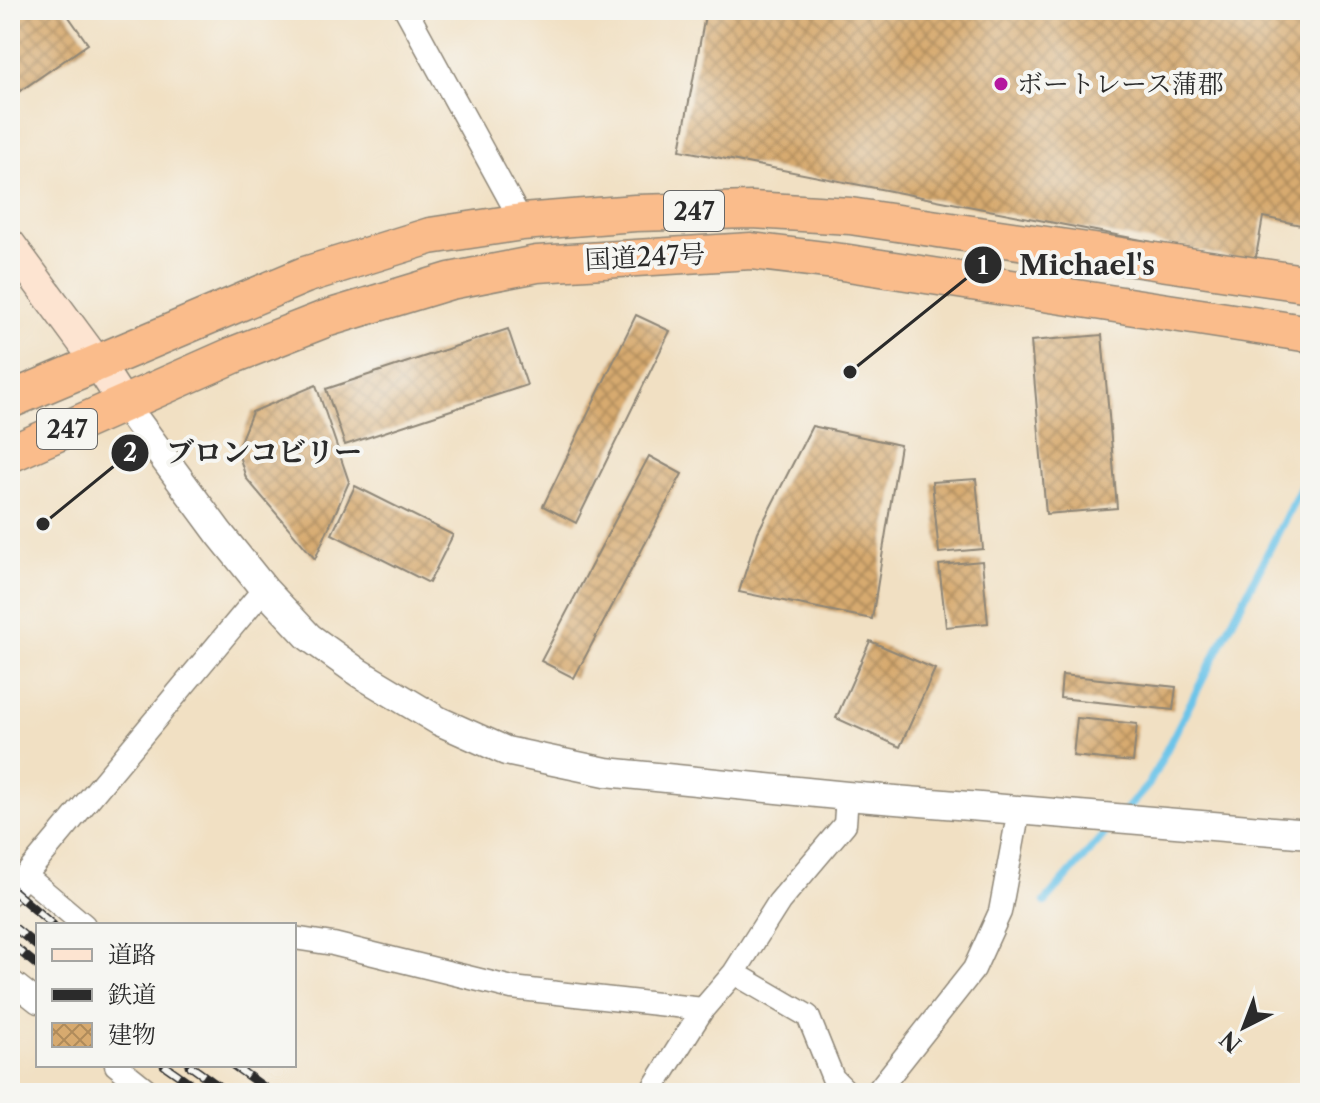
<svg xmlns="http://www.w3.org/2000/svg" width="1320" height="1103" font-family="'Libre Caslon Text','Noto Serif JP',serif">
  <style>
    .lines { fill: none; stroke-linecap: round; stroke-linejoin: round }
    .stream { stroke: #6cc4e9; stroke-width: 8 }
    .building { fill: url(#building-cross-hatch) }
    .minor-casing { stroke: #8e8677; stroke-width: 25 }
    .tertiary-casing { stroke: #8e8677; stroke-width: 31 }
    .secondary-casing { stroke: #8e8677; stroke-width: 33 }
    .trunk-casing { stroke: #8e8677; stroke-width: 39 }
    .minor { stroke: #fff; stroke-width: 22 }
    .tertiary { stroke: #fff; stroke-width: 28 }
    .secondary { stroke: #fde4d1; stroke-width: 30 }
    .trunk { stroke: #fabc8b; stroke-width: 36 }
    .rail-casing { stroke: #2b2b2b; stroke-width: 9 }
    .rail { stroke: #f6f6f2; stroke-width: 6; stroke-dasharray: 18; stroke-linecap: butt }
    .poi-dot { fill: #b5179e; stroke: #f6f6f2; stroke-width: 3 }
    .labels { text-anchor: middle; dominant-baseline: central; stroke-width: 8; stroke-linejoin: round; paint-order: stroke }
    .shield { fill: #f6f6f2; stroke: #686867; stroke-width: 2 }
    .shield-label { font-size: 24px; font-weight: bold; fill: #2b2b2b }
    .poi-label { font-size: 26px; fill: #2b2b2b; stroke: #f6f6f2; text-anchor: start }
    .street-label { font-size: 26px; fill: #2b2b2b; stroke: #f6f6f2 }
    .leader { fill: none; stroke: #2b2b2b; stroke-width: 3 }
    .callout-dot { fill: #2b2b2b; stroke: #f6f6f2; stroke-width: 3 }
    .mark-label { font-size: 24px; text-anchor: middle; font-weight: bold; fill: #fff }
    .callout-label { font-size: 28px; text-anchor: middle; font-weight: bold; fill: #2b2b2b; stroke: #f6f6f2; stroke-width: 8; stroke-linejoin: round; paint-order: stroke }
  </style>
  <defs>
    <pattern id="building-cross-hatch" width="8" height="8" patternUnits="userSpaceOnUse" patternTransform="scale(2)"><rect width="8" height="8" fill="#d7aa6f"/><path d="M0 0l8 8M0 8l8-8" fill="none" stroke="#af8b5b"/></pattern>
  </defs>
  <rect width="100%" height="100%" fill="#f6f6f2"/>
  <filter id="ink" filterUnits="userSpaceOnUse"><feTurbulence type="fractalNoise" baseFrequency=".0125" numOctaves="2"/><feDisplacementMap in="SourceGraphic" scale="16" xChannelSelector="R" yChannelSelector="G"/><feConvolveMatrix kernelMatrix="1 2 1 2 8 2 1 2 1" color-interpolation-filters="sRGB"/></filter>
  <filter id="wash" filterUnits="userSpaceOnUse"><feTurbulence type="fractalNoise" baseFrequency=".006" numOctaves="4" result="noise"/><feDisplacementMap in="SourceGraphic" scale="32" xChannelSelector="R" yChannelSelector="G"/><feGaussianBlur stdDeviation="1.8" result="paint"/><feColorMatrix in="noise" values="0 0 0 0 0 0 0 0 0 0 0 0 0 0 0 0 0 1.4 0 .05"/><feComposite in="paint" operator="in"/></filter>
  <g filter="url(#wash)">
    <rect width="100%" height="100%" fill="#f1e0c3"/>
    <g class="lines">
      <path class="stream" d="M 1125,811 L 1149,784 L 1310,470
        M 1045,902 L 1113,824"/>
    </g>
    <g id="blocks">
      <path class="building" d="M 18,10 L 64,10 L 88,44 L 10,98 L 10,16 Z
        M 706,10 L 1271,10 L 1310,18 L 1310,227 L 1263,217 L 1255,262 L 680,150 Z
        M 636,315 L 670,331 L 576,523 L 543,506 Z
        M 508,329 L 527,385 L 345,445 L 326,389 Z
        M 1102,335 L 1117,508 L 1046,514 L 1031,341 Z
        M 316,385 L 349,482 L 315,559 L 246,478 L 237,449 L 252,412 Z
        M 812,426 L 900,445 L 872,619 L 739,592 L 758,532 Z
        M 649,456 L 682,474 L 574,678 L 541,661 Z
        M 976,479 L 983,549 L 939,553 L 932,482 Z
        M 355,486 L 453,535 L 429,583 L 332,534 Z
        M 982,561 L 988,623 L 946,627 L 939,565 Z
        M 870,641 L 935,669 L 900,747 L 836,718 Z
        M 1062,675 L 1176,687 L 1173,710 L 1060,698 Z
        M 1077,718 L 1137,724 L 1133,762 L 1073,756 Z"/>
    </g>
  </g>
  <g filter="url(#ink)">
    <use href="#blocks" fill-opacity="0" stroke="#8e8677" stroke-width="2"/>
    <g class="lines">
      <g class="minor-casing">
        <path id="minor" d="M 406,10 L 522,222
          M 26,876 L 84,925
          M 10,894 L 264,589
          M 294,938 L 333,944 L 512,988 L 703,1009
          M 734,973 L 808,1016 L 833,1078 L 848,1093
          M 10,980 L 38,1002
          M 116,1065 L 151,1093
          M 650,1093 L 703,1009 L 734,973 L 779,902 L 845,824 L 847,796
          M 876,1093 L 974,969 L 1000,912 L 1019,810"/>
      </g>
      <g class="tertiary-casing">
        <path id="tertiary" d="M 124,404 L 219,533 L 264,589 L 309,637 L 359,673 L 439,721 L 506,751 L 606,772 L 847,796 L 1310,834"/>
      </g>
      <g class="secondary-casing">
        <path id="secondary" d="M 10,244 L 97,362 L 124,404"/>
      </g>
      <g class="trunk-casing">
        <path id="trunk" d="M 10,400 L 305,275 L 430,236 L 522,222 L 635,213 L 752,210 L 850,216 L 1310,284
          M 10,454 L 236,354 L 325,319 L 450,281 L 537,264 L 751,251 L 842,262 L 1310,334"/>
      </g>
      <use href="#minor" class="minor"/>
      <use href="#tertiary" class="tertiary"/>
      <use href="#secondary" class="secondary"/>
      <use href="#trunk" class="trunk"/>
      <g class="rail-casing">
        <path id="rail" d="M 10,888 L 53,925
          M 10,924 L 38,947
          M 10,943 L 38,966
          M 164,1065 L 204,1093
          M 189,1065 L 228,1093
          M 233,1065 L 272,1093"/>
      </g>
      <use href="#rail" class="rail"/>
    </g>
  </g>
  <circle class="poi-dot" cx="1001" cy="84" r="8"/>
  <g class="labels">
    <g class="shield">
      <rect x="664" y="191" width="60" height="40" rx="6"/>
      <rect x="37" y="409" width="60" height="40" rx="6"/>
    </g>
    <g class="shield-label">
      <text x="694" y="211">247</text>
      <text x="67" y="429">247</text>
    </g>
    <g class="poi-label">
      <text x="1017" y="84">ボートレース蒲郡</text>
    </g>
    <g class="street-label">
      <text transform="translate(645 257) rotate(-3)">国道247号</text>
    </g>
  </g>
  <path class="leader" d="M850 372L983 265M43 524L130 453"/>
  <g class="callout-dot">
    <circle cx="850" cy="372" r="8"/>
    <circle cx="43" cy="524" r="8"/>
    <circle cx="983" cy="265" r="20"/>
    <circle cx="130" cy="453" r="20"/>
  </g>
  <g class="mark-label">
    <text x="983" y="274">1</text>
    <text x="130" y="461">2</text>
  </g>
  <g class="callout-label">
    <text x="1087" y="275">Michael's</text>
    <text x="264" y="462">ブロンコビリー</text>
  </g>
  <rect width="1320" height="1103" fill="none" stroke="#f6f6f2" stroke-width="40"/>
  <rect x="36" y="923" width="260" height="144" fill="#f6f6f2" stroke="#a5a5a2" stroke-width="2"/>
  <rect x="52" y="949" width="40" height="12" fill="#fde4d1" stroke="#a5a5a2" stroke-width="2"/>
  <text x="108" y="963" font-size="24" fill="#2b2b2b">道路</text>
  <rect x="52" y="989" width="40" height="12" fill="#2b2b2b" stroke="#a5a5a2" stroke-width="2"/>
  <text x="108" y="1003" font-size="24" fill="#2b2b2b">鉄道</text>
  <rect x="52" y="1023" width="40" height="24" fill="url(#building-cross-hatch)" stroke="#a5a5a2" stroke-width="2"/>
  <text x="108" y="1043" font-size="24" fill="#2b2b2b">建物</text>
  <g transform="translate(1244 1027) rotate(222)" stroke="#f6f6f2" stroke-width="6" paint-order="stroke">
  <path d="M0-6L14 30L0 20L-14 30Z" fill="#2b2b2b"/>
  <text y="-12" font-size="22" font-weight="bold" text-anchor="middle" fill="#2b2b2b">N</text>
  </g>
</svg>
